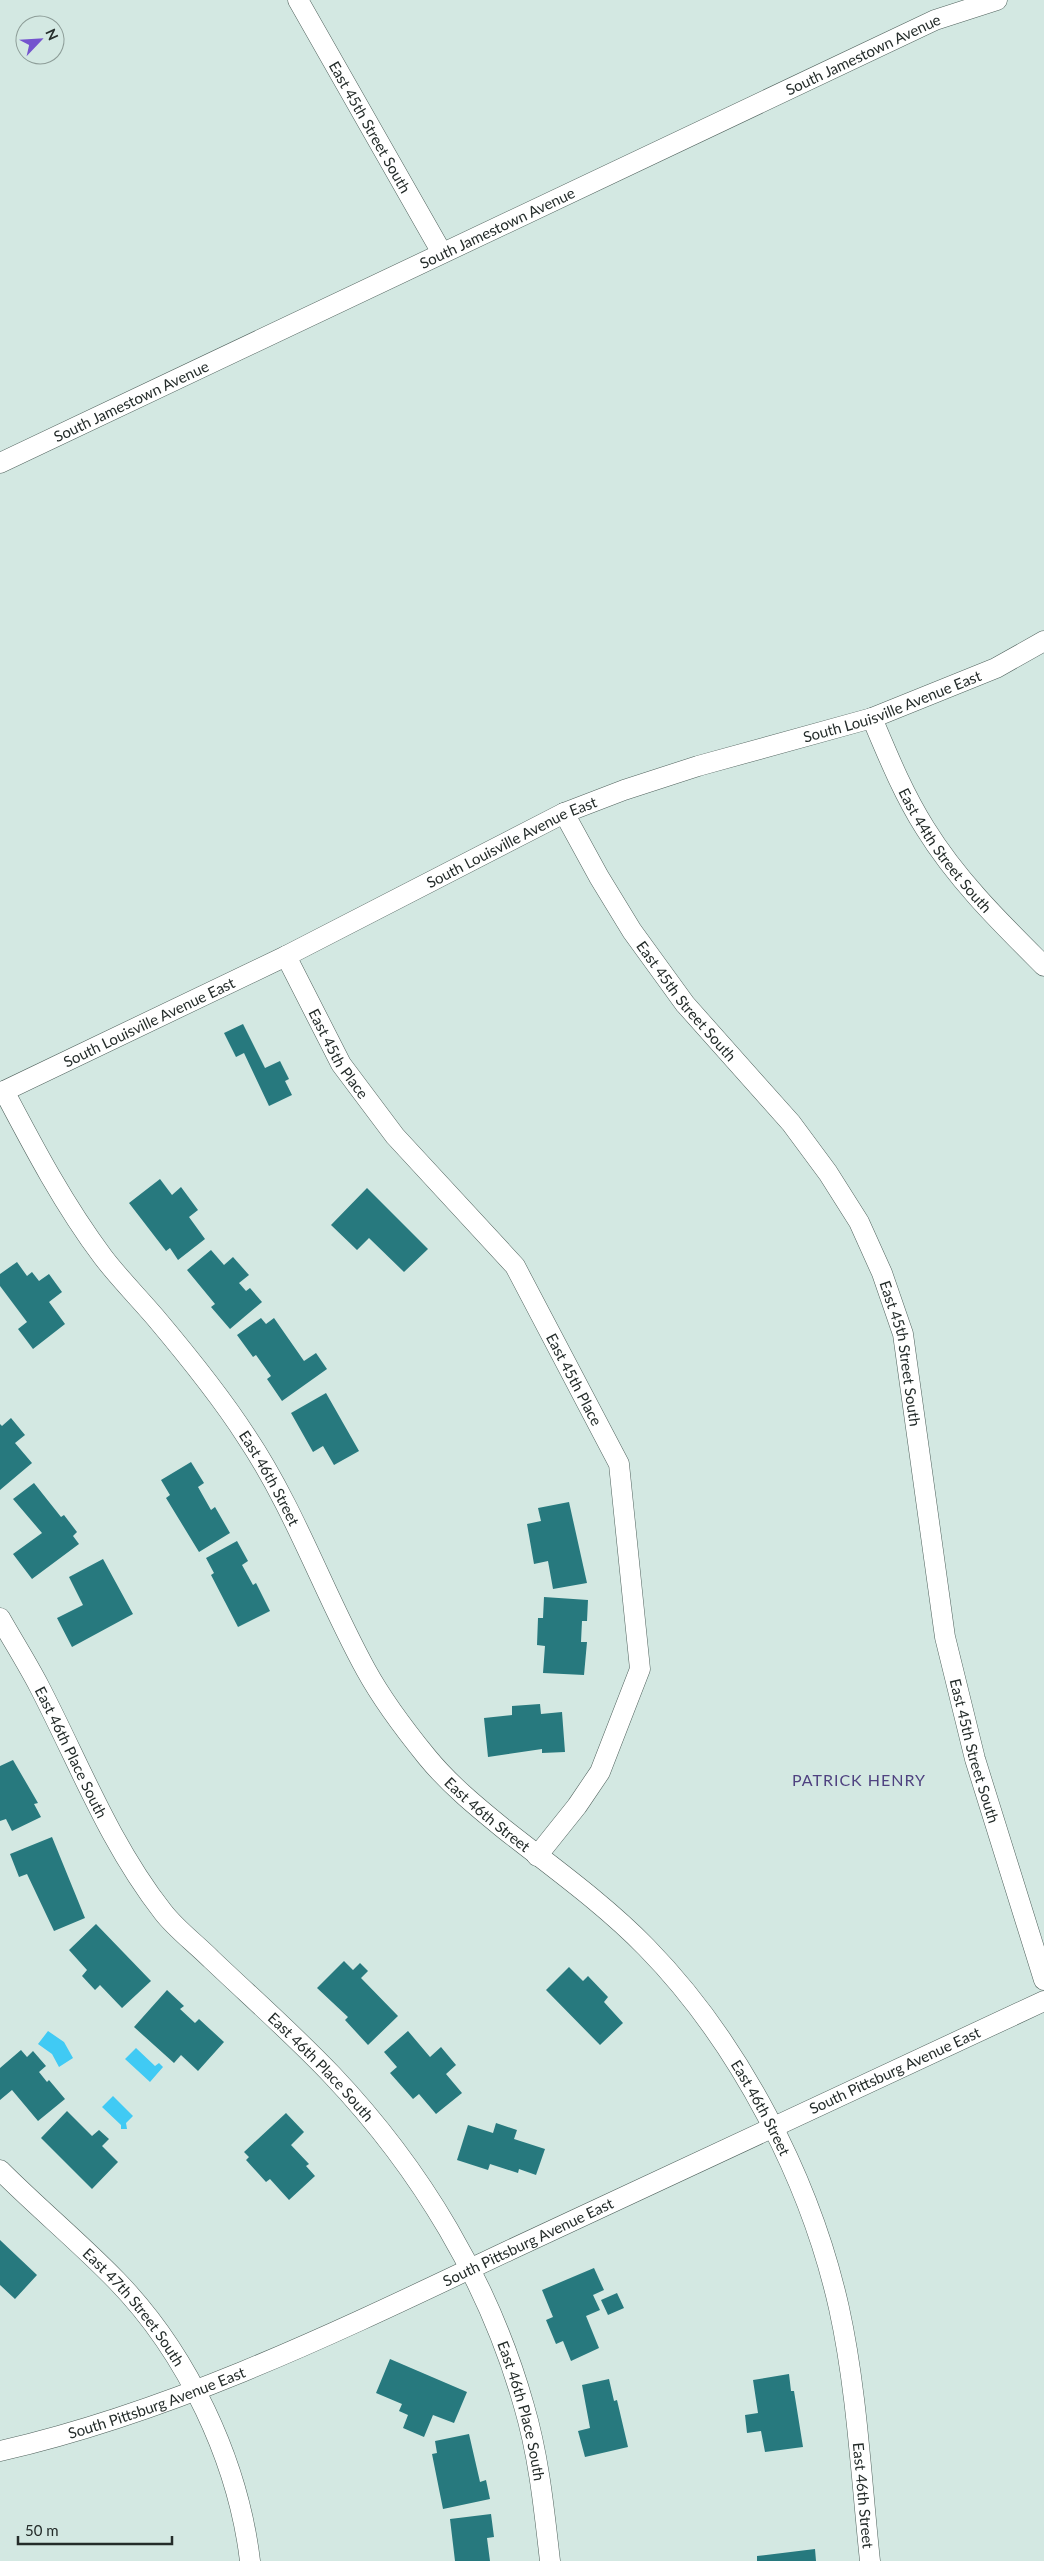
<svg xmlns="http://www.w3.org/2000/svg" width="1044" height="2561" font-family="Lato,sans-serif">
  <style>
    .water { fill: #40caf4 }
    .building { fill: #27797e }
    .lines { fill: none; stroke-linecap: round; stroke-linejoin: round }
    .minor-casing { stroke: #50625d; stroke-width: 21 }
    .minor { stroke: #fff; stroke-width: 20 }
    .labels { text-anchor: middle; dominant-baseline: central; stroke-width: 5; stroke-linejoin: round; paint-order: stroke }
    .street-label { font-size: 15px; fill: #242c2a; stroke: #d3e8e2 }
    .neighbourhood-label { font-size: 16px; letter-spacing: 1px; fill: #4f4280; stroke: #d3e8e2 }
  </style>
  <rect width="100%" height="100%" fill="#d3e8e2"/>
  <path class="water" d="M 48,2031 L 64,2042 L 73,2058 L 59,2067 L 52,2054 L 38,2044 Z
    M 136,2048 L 155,2066 L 159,2063 L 163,2067 L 150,2082 L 125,2059 Z
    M 113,2096 L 133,2116 L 126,2123 L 127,2129 L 121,2129 L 121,2125 L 102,2107 Z"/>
  <path class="building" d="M 243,1024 L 265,1068 L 280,1061 L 289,1079 L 285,1081 L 292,1095 L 269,1106 L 244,1053 L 236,1057 L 224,1033 Z
    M 160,1179 L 172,1195 L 181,1187 L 198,1210 L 189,1217 L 205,1239 L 178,1260 L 170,1248 L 166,1251 L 129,1203 Z
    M 367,1188 L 428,1249 L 404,1272 L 369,1238 L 357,1250 L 331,1225 Z
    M 211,1250 L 224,1265 L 233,1257 L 249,1275 L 239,1283 L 246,1291 L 250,1288 L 262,1302 L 230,1329 L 211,1307 L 215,1304 L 187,1270 Z
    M 17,1262 L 27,1276 L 32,1272 L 39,1281 L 49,1274 L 62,1292 L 49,1302 L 65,1324 L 33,1349 L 18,1329 L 27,1322 L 0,1286 L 0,1274 Z
    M 261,1318 L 266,1324 L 274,1318 L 304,1361 L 316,1353 L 327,1369 L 282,1401 L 267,1379 L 271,1376 L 256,1355 L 253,1357 L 237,1335 Z
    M 326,1393 L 359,1451 L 334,1465 L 323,1446 L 313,1452 L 291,1413 Z
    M 11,1418 L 25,1435 L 15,1443 L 32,1463 L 0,1490 L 0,1424 L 2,1426 Z
    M 191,1462 L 204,1483 L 198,1487 L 211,1510 L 215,1507 L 230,1533 L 199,1552 L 166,1498 L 170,1495 L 161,1480 Z
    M 34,1483 L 61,1517 L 64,1515 L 77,1532 L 73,1536 L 79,1544 L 32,1579 L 13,1554 L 42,1533 L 13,1499 Z
    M 569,1502 L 587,1583 L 553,1589 L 548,1561 L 534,1564 L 527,1524 L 541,1521 L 538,1508 Z
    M 237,1541 L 248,1561 L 242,1565 L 253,1585 L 256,1583 L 270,1611 L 238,1627 L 211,1575 L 214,1573 L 206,1558 Z
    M 103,1559 L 133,1614 L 72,1647 L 57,1618 L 83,1605 L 69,1577 Z
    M 544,1597 L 588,1600 L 587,1621 L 582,1621 L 581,1642 L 587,1642 L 584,1675 L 543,1673 L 545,1646 L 537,1645 L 538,1618 L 543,1618 Z
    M 540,1704 L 541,1714 L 562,1712 L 565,1752 L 542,1753 L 542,1749 L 488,1757 L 484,1718 L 512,1715 L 512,1706 Z
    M 13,1760 L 38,1803 L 34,1804 L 41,1817 L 12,1831 L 6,1819 L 0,1821 L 0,1766 Z
    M 52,1837 L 85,1918 L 54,1931 L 27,1874 L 19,1877 L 10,1854 Z
    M 96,1924 L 151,1981 L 122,2008 L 100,1985 L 95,1990 L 82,1976 L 87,1970 L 69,1950 Z
    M 344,1961 L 353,1970 L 360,1963 L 368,1971 L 361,1978 L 398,2016 L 368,2045 L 345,2020 L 348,2017 L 317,1988 Z
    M 569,1967 L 583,1981 L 588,1976 L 608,1997 L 604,2002 L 623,2023 L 600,2045 L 546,1990 Z
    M 167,1990 L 184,2006 L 180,2009 L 195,2023 L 199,2019 L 224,2042 L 198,2071 L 181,2055 L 174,2063 L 134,2027 Z
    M 408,2031 L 430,2057 L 441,2047 L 456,2065 L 446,2074 L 462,2093 L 436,2114 L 419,2094 L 413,2099 L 390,2073 L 397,2067 L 384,2052 Z
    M 21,2050 L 27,2057 L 33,2051 L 46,2066 L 39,2072 L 47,2082 L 49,2080 L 65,2099 L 38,2121 L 12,2090 L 0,2100 L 0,2068 Z
    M 67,2111 L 92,2136 L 99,2130 L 109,2139 L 102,2146 L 118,2162 L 92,2189 L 41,2138 Z
    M 286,2113 L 304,2132 L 291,2145 L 309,2164 L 306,2166 L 315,2176 L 289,2200 L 270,2179 L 266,2182 L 246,2160 L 249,2157 L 244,2152 Z
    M 496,2123 L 517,2130 L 514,2139 L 545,2149 L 536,2175 L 519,2169 L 518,2173 L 490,2164 L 488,2170 L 457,2160 L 468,2125 L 493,2133 Z
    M 0,2240 L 37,2275 L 15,2299 L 0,2285 Z
    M 594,2268 L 604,2290 L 593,2295 L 600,2310 L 586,2316 L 599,2348 L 571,2361 L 563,2341 L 556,2344 L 546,2320 L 553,2317 L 542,2290 Z
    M 617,2293 L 624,2308 L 608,2315 L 601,2300 Z
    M 390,2359 L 467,2392 L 454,2423 L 433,2415 L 424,2437 L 403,2428 L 408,2415 L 399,2411 L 402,2404 L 376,2393 Z
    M 789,2374 L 791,2391 L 794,2391 L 803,2447 L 765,2452 L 761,2431 L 747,2433 L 745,2415 L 758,2413 L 753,2380 Z
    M 609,2379 L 614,2401 L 617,2400 L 628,2447 L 585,2457 L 578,2431 L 590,2428 L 582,2385 Z
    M 469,2434 L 480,2482 L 486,2480 L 490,2499 L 443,2509 L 432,2454 L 437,2453 L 435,2441 Z
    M 491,2514 L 494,2537 L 487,2538 L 490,2561 L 455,2561 L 450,2519 Z
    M 815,2549 L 816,2561 L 757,2561 L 757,2556 Z"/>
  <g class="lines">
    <g class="minor-casing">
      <g id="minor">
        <path id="s1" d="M 298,0 L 442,253"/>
        <path id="s2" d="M 0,463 L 935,20 L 997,0"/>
        <path id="s3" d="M 872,718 C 888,756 903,793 925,828 C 957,880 1001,923 1044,966"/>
        <path id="s4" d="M 564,813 L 599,877 L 632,931 L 685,1004 L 791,1123 L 828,1173 L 859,1222 L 882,1273 L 903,1334 L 945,1637 L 975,1759 L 1044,1980"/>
        <path id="s5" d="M 286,956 L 341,1064 L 395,1136 L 515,1266 L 619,1464 L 640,1669 L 600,1772 L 577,1806 L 537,1856"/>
        <path id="s6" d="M 4,1091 C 34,1148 64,1205 103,1257 C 119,1278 138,1297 155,1317 C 187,1355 219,1394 246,1436 C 295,1509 324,1594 366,1670 C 383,1701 405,1730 427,1757 C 449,1784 477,1807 504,1829 C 552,1867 603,1903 646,1947 C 739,2042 810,2179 839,2308 C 857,2390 861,2477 870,2561"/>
        <path id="s7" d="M 0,1093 L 286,956 L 564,813 L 624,790 L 698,766 L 872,718 L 996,668 L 1044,641"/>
        <path id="s8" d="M 0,1618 C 13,1641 27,1663 39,1686 C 79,1763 109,1843 163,1912 C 176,1929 195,1943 211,1959 C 251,1997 294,2035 332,2075 C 421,2169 489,2282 524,2406 C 539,2457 544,2509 550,2561"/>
        <path id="s9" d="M 0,2170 C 38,2208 79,2242 116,2280 C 187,2353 238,2460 250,2561"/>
        <path id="s10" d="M 0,2451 C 179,2410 345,2328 510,2250 C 687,2166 865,2083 1044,2001"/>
      </g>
    </g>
    <use href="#minor" class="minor"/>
  </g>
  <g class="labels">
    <g class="street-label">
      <text stroke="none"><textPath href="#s2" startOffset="955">South Jamestown Avenue</textPath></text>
      <text stroke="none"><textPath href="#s1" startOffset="146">East 45th Street South</textPath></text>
      <text stroke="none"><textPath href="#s2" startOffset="550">South Jamestown Avenue</textPath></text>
      <text stroke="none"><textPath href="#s2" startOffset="145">South Jamestown Avenue</textPath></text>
      <text stroke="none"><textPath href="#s7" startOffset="975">South Louisville Avenue East</textPath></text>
      <text stroke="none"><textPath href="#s7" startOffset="570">South Louisville Avenue East</textPath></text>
      <text stroke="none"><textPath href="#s3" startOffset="152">East 44th Street South</textPath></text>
      <text stroke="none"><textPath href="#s4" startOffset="225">East 45th Street South</textPath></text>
      <text stroke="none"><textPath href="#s7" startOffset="165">South Louisville Avenue East</textPath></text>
      <text stroke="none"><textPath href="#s5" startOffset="111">East 45th Place</textPath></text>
      <text stroke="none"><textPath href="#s4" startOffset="645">East 45th Street South</textPath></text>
      <text stroke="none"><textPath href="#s5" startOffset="516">East 45th Place</textPath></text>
      <text stroke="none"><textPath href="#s6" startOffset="471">East 46th Street</textPath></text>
      <text stroke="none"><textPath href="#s4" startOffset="1050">East 45th Street South</textPath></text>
      <text stroke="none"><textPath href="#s8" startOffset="152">East 46th Place South</textPath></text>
      <text stroke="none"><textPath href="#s6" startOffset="876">East 46th Street</textPath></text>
      <text stroke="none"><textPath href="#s8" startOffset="558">East 46th Place South</textPath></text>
      <text stroke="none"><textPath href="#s10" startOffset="974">South Pittsburg Avenue East</textPath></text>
      <text stroke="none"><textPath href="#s6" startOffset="1281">East 46th Street</textPath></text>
      <text stroke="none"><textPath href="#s10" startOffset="569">South Pittsburg Avenue East</textPath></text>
      <text stroke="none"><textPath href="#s9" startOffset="192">East 47th Street South</textPath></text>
      <text stroke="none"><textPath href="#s10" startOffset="164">South Pittsburg Avenue East</textPath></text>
      <text stroke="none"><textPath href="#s8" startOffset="962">East 46th Place South</textPath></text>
      <text stroke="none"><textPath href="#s6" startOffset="1686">East 46th Street</textPath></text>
    </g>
    <g class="neighbourhood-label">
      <text x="859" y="1779">PATRICK HENRY</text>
    </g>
  </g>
  <g transform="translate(40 40) rotate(65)"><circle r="24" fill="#d3e8e2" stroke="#8d9d98"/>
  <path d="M0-4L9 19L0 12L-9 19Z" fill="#7454ce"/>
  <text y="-8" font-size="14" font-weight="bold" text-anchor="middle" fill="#242c2a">N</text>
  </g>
  <path d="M18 2536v8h154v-8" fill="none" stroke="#242c2a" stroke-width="2.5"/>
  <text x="25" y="2536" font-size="15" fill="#242c2a" stroke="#d3e8e2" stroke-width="4" paint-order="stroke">50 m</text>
</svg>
